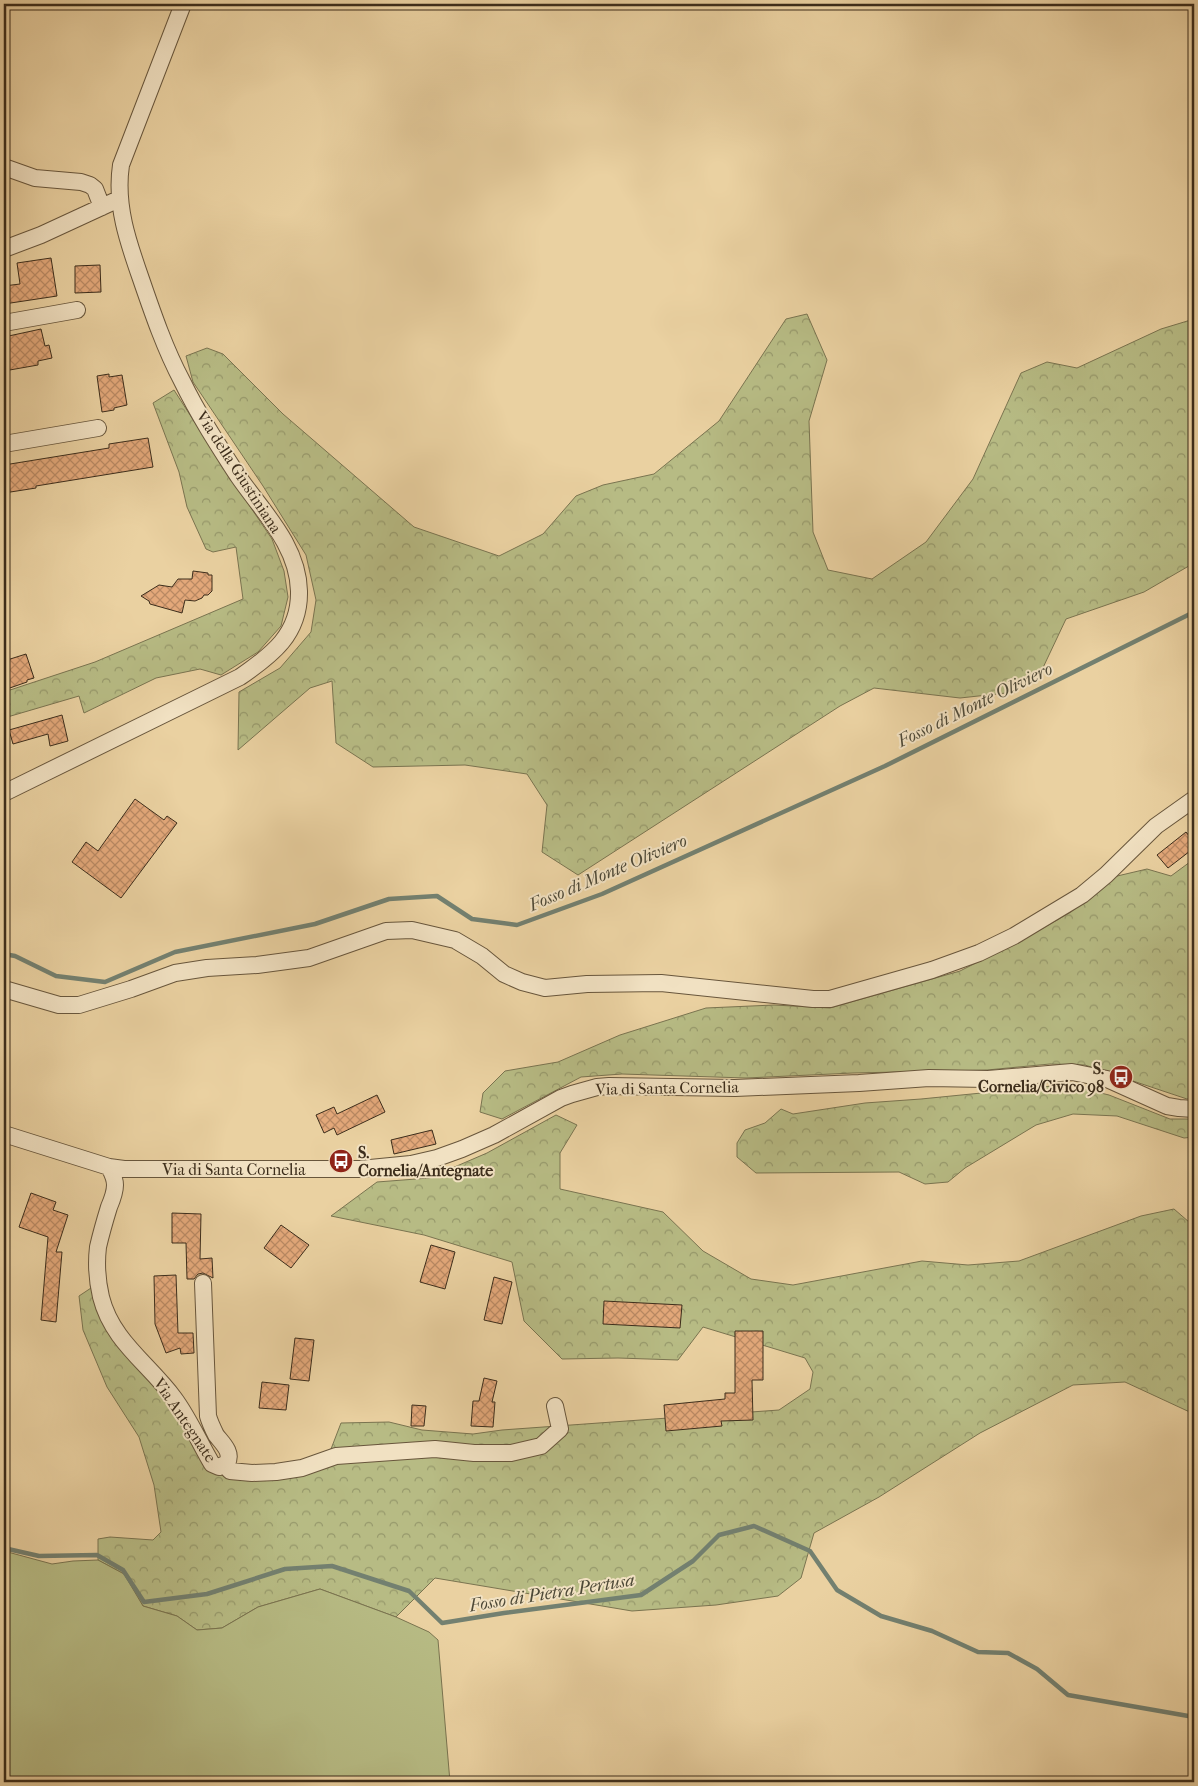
<svg xmlns="http://www.w3.org/2000/svg" width="1198" height="1786" font-family="'IM FELL French Canon',serif">
  <style>
    .forest { fill: url(#forest-crowns); stroke: #7a7450 }
    .pitch { fill: #b7bb84; stroke: #7a7450 }
    .lines { fill: none; stroke-linecap: round; stroke-linejoin: round }
    .stream { stroke: #738070; stroke-width: 4.5 }
    .building { fill: url(#building-cross-hatch); stroke: #3c2d1b }
    .minor-casing { stroke: #68563c; stroke-width: 18 }
    .minor { stroke: #f1e1c2; stroke-width: 16 }
    .labels { text-anchor: middle; dominant-baseline: central; stroke-width: 4; stroke-linejoin: round; paint-order: stroke }
    .street-label { font-size: 16px; fill: #3c2d1b; stroke: #f1e1c2 }
    .poi-label { font-size: 16px; font-weight: bold; fill: #3c2d1b; stroke: #f1e1c2; text-anchor: end }
    .water-label { font-size: 18px; font-style: italic; fill: #4e4937; stroke: #f1e1c2 }
  </style>
  <defs>
    <pattern id="forest-crowns" width="20" height="18" patternUnits="userSpaceOnUse" patternTransform="scale(1.25)"><rect width="20" height="18" fill="#b7bb84"/><path d="M2 6a3 3 0 1 1 6 0M12 15a3 3 0 1 1 6 0" fill="none" stroke="#96986b"/></pattern>
    <pattern id="building-cross-hatch" width="8" height="8" patternUnits="userSpaceOnUse" patternTransform="scale(1.25)"><rect width="8" height="8" fill="#e3a87a"/><path d="M0 0l8 8M0 8l8-8" fill="none" stroke="#b98963"/></pattern>
  </defs>
  <rect width="100%" height="100%" fill="#ead1a1"/>
  <filter id="stains"><feTurbulence type="fractalNoise" baseFrequency=".004" numOctaves="4"/><feColorMatrix values="0 0 0 0 .2 0 0 0 0 .09 0 0 0 0 .02 0 0 0 .5 -.17"/></filter>
  <radialGradient id="worn" r=".72"><stop offset=".6" stop-color="#630" stop-opacity="0"/><stop offset="1" stop-color="#630" stop-opacity=".3"/></radialGradient>
  <path class="forest" d="M 807,314 L 827,360 L 809,421 L 813,532 L 828,570 L 872,579 L 926,542 L 973,479 L 1021,373 L 1047,362 L 1077,368 L 1161,329 L 1194,319 L 1194,563 L 1144,592 L 1066,619 L 1040,674 L 1006,693 L 960,698 L 874,688 L 840,706 L 578,875 L 542,852 L 547,805 L 527,774 L 465,765 L 373,767 L 336,743 L 332,681 L 310,688 L 238,750 L 239,692 L 280,668 L 311,632 L 316,600 L 306,555 L 263,486 L 193,382 L 186,356 L 207,348 L 223,354 L 283,414 L 414,527 L 499,556 L 543,534 L 576,496 L 603,485 L 654,474 L 719,421 L 786,319 Z
    M 174,390 L 226,471 L 272,539 L 284,571 L 288,597 L 281,626 L 258,652 L 221,675 L 200,669 L 156,678 L 84,713 L 79,696 L 4,718 L 4,692 L 95,662 L 243,599 L 236,547 L 213,552 L 206,549 L 187,507 L 179,472 L 153,403 Z
    M 1194,859 L 1194,1097 L 1187,1099 L 1085,1065 L 1050,1064 L 987,1070 L 853,1073 L 746,1078 L 622,1074 L 581,1077 L 502,1119 L 480,1112 L 483,1093 L 505,1071 L 558,1062 L 620,1035 L 706,1008 L 774,1005 L 830,1008 L 960,971 L 1031,935 L 1071,912 L 1113,877 L 1147,869 L 1171,876 Z
    M 1052,1086 L 1076,1087 L 1109,1095 L 1170,1119 L 1194,1119 L 1194,1137 L 1184,1138 L 1117,1116 L 1073,1114 L 1036,1125 L 965,1168 L 948,1182 L 925,1184 L 899,1172 L 756,1173 L 737,1157 L 737,1143 L 745,1130 L 765,1123 L 781,1109 L 793,1114 L 865,1103 L 921,1099 Z
    M 556,1115 L 577,1125 L 560,1153 L 560,1189 L 663,1212 L 703,1251 L 751,1279 L 793,1285 L 922,1261 L 968,1265 L 1019,1261 L 1141,1216 L 1174,1209 L 1189,1222 L 1194,1223 L 1194,1414 L 1125,1382 L 1073,1385 L 980,1433 L 879,1497 L 814,1533 L 801,1578 L 778,1596 L 716,1605 L 632,1611 L 435,1578 L 396,1617 L 320,1589 L 258,1607 L 222,1628 L 197,1630 L 177,1616 L 143,1606 L 124,1574 L 98,1560 L 98,1539 L 110,1537 L 153,1540 L 161,1532 L 154,1485 L 139,1437 L 107,1387 L 83,1330 L 79,1296 L 91,1288 L 95,1297 L 161,1388 L 206,1464 L 220,1475 L 301,1472 L 331,1449 L 341,1423 L 389,1422 L 422,1430 L 473,1434 L 502,1430 L 779,1410 L 810,1389 L 813,1372 L 805,1358 L 703,1327 L 678,1360 L 618,1358 L 562,1359 L 524,1321 L 512,1262 L 424,1235 L 331,1216 L 377,1182 L 429,1178 L 487,1153 Z"/>
  <path class="pitch" d="M 4,1551 L 52,1564 L 73,1561 L 98,1560 L 124,1574 L 143,1606 L 177,1616 L 197,1630 L 222,1628 L 258,1607 L 320,1589 L 396,1617 L 429,1632 L 438,1640 L 450,1782 L 4,1782 Z"/>
  <g class="lines">
    <path class="stream" d="M 4,954 L 15,956 L 56,976 L 105,982 L 175,952 L 315,924 L 389,899 L 437,896 L 472,919 L 517,925 L 602,894 L 885,766 L 1194,612
      M 4,1546 L 8,1549 L 39,1556 L 97,1555 L 123,1570 L 144,1602 L 207,1594 L 285,1569 L 332,1566 L 409,1591 L 442,1623 L 504,1613 L 641,1595 L 693,1561 L 719,1535 L 754,1526 L 810,1551 L 837,1590 L 881,1616 L 932,1631 L 978,1652 L 1008,1653 L 1037,1669 L 1068,1695 L 1194,1717"/>
  </g>
  <path class="building" d="M 51,258 L 57,296 L 4,304 L 4,286 L 20,284 L 17,263 Z
    M 100,265 L 101,292 L 75,293 L 75,266 Z
    M 41,329 L 45,346 L 49,345 L 52,358 L 38,361 L 38,365 L 4,371 L 4,337 Z
    M 109,374 L 109,377 L 122,375 L 127,405 L 114,408 L 114,410 L 102,412 L 97,376 Z
    M 148,438 L 153,467 L 36,486 L 36,488 L 4,493 L 4,465 L 109,448 L 109,444 Z
    M 193,571 L 208,573 L 208,575 L 212,575 L 212,591 L 208,595 L 204,595 L 202,598 L 195,601 L 185,600 L 182,613 L 150,604 L 149,601 L 141,596 L 159,585 L 172,587 L 178,579 L 192,579 Z
    M 26,654 L 34,678 L 27,680 L 27,682 L 4,690 L 4,661 Z
    M 62,715 L 68,741 L 50,746 L 48,734 L 13,744 L 9,730 Z
    M 135,799 L 164,820 L 167,816 L 177,823 L 121,898 L 72,862 L 86,842 L 98,851 Z
    M 1186,832 L 1194,842 L 1194,848 L 1168,868 L 1157,855 Z
    M 377,1095 L 385,1112 L 337,1135 L 334,1128 L 324,1133 L 316,1115 L 334,1107 L 337,1114 Z
    M 432,1130 L 436,1144 L 394,1154 L 391,1140 Z
    M 31,1193 L 56,1202 L 53,1210 L 68,1215 L 56,1252 L 62,1252 L 56,1322 L 41,1320 L 48,1237 L 19,1227 Z
    M 172,1213 L 201,1214 L 200,1259 L 212,1258 L 213,1278 L 203,1273 L 198,1274 L 194,1279 L 187,1279 L 186,1243 L 172,1243 Z
    M 281,1225 L 309,1245 L 291,1268 L 264,1248 Z
    M 431,1245 L 455,1252 L 445,1289 L 420,1282 Z
    M 176,1275 L 178,1333 L 193,1333 L 194,1353 L 181,1354 L 180,1348 L 166,1353 L 155,1324 L 154,1276 Z
    M 494,1277 L 512,1282 L 502,1324 L 484,1320 Z
    M 604,1301 L 682,1305 L 680,1328 L 603,1324 Z
    M 735,1331 L 763,1331 L 763,1380 L 752,1380 L 753,1420 L 721,1421 L 722,1426 L 666,1431 L 664,1405 L 725,1399 L 725,1393 L 735,1393 Z
    M 295,1338 L 314,1340 L 309,1381 L 290,1379 Z
    M 484,1378 L 497,1381 L 492,1402 L 495,1402 L 493,1427 L 471,1426 L 473,1401 L 479,1401 Z
    M 262,1382 L 289,1385 L 286,1410 L 259,1408 Z
    M 412,1405 L 426,1406 L 424,1426 L 411,1426 Z"/>
  <g class="lines">
    <g class="minor-casing">
      <path id="minor" d="M 4,167 L 35,178 L 81,182 L 90,185 L 95,189 L 102,207
        M 4,249 L 41,235 L 119,199
        M 4,323 L 77,310
        M 4,444 L 98,428
        M 4,793 L 240,677 C 272,655 300,634 299,591 C 298,545 262,511 238,476 C 218,445 198,414 182,381 C 165,349 153,314 141,279 C 128,242 115,205 121,165 L 183,4
        M 4,989 L 59,1005 L 79,1005 L 131,989 L 175,973 L 207,968 L 257,965 L 309,958 L 386,931 L 412,930 L 455,940 L 482,956 L 504,974 L 522,982 L 545,988 L 587,984 L 661,983 L 813,999 L 830,999 L 932,970 L 979,953 L 1014,936 L 1082,895 L 1106,875 L 1156,826 L 1194,799
        M 4,1134 L 109,1167 L 124,1169 L 360,1169 L 411,1164 L 437,1158 L 462,1149 L 494,1135 L 561,1098 L 572,1094 L 597,1087 L 609,1086 L 735,1088 L 859,1083 L 929,1078 L 988,1079 L 1072,1072 L 1107,1079 L 1167,1106 L 1179,1108 L 1194,1109
        M 109,1167 C 112,1173 115,1178 115,1185 C 115,1192 112,1200 109,1207 C 105,1220 101,1234 98,1247 C 96,1264 97,1280 101,1297 C 112,1341 148,1363 174,1398 C 189,1418 199,1442 212,1464 L 219,1467 L 227,1463 C 233,1452 222,1443 216,1435 C 213,1429 210,1423 208,1416 L 203,1283
        M 225,1465 L 230,1471 L 252,1473 L 276,1472 L 302,1468 L 336,1456 L 435,1449 L 474,1453 L 511,1453 L 541,1446 L 560,1429 L 555,1406"/>
    </g>
    <use href="#minor" class="minor"/>
  </g>
  <defs>
    <g id="bus-disc" transform="scale(1.25)"><circle r="9.5" fill="#8f2418" stroke="#f1e1c2"/><path d="M-5-6H5V4H4V6H2V4H-2V6H-4V4H-5ZM-3.5-4V0h7V-4ZM-3.5 1.2v1.5H-2V1.2ZM2 1.2v1.5H3.5V1.2Z" fill="#fff"/></g>
  </defs>
  <g fill-rule="evenodd">
    <use href="#bus-disc" x="1121" y="1077"/>
    <use href="#bus-disc" x="341" y="1161"/>
  </g>
  <g class="labels">
    <g class="street-label">
      <text transform="translate(239 472) rotate(57)">Via della Giustiniana</text>
      <text transform="translate(667 1088) rotate(-1)">Via di Santa Cornelia</text>
      <text x="234" y="1169">Via di Santa Cornelia</text>
      <text transform="translate(185 1420) rotate(56)">Via Antegnate</text>
    </g>
    <g class="poi-label">
      <text x="1104" y="1068">S.<tspan x="1104" dy="18">Cornelia/Civico 98</tspan></text>
      <text x="358" y="1152" text-anchor="start">S.<tspan x="358" dy="18">Cornelia/Antegnate</tspan></text>
    </g>
    <g class="water-label">
      <text transform="translate(975 705) rotate(-26)">Fosso di Monte Oliviero</text>
      <text transform="translate(608 873) rotate(-23)">Fosso di Monte Oliviero</text>
      <text transform="translate(552 1593) rotate(-9)">Fosso di Pietra Pertusa</text>
    </g>
  </g>
  <rect width="1198" height="1786" fill="none" stroke="#ead1a1" stroke-width="20"/>
  <rect x="5" y="5" width="1188" height="1776" fill="none" stroke="#3c2d1b" stroke-width="2.5"/>
  <rect x="10" y="10" width="1178" height="1766" fill="none" stroke="#3c2d1b"/>
  <rect width="100%" height="100%" filter="url(#stains)"/>
  <rect width="100%" height="100%" fill="url(#worn)"/>
</svg>
